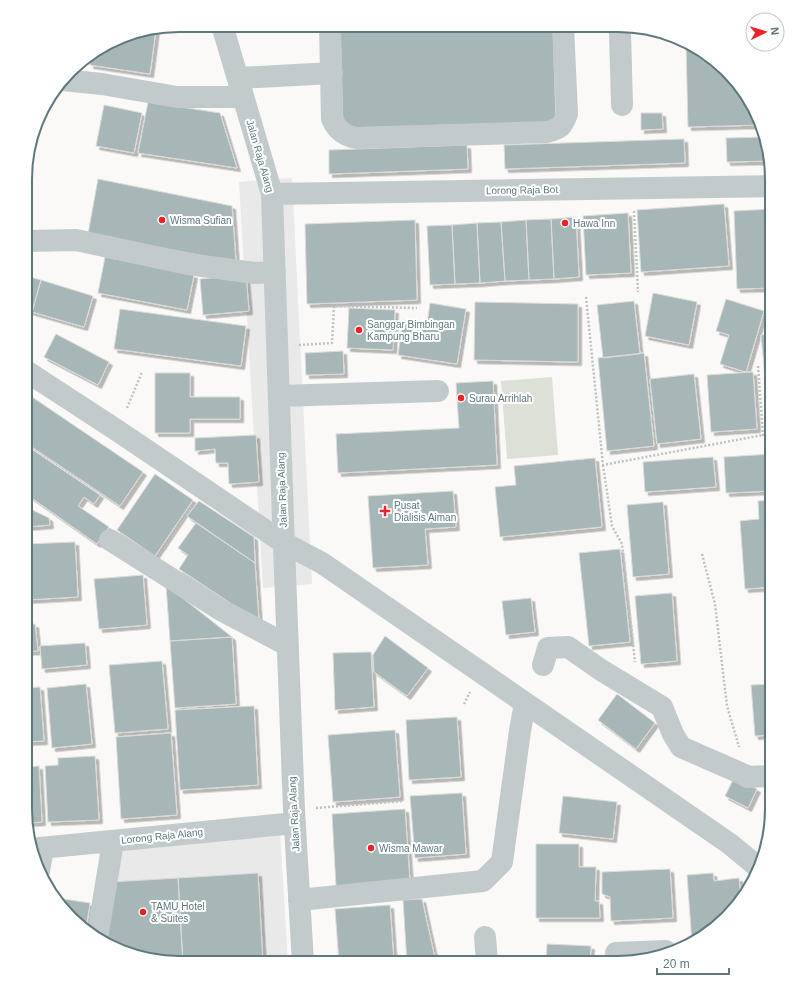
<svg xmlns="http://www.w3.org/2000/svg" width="797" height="988" font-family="Arial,sans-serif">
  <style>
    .built { fill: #e8e9e8 }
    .green { fill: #dce0d6 }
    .building { fill: #a7b6b7; stroke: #dcdbd9; filter: url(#shadow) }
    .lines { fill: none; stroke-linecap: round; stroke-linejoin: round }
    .path { stroke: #bdc2c3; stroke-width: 2.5; stroke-dasharray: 2 2; stroke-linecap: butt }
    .minor { stroke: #c3cacc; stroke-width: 22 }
    .poi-dot { fill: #ee2329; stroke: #fff; stroke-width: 1.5 }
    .labels { text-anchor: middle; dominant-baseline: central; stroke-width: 4; stroke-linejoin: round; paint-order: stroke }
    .street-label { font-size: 10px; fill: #5e787e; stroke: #fff }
    .poi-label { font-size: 10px; fill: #5e787e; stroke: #fff; text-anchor: start }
    .rim { fill: none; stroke: #5e787e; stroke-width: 2 }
  </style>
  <defs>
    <filter id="shadow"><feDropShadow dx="3.5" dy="3.5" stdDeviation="0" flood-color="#0004"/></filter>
  </defs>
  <rect width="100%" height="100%" fill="#faf9f7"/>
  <path class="built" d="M 292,178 L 312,584 L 263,588 L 239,182 Z
    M 280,831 L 288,963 L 168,963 L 129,955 L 106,849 Z"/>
  <path class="green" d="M 552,377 L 558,455 L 507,459 L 501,381 Z"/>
  <path class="building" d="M 340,25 L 553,26 L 556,122 L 343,128 Z
    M 156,29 L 150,74 L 90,65 L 91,55 L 129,33 Z
    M 686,44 L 704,51 L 752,102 L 761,125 L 688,127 Z
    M 148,102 L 220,113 L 237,168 L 138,153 Z
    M 104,105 L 142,113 L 134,153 L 96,146 Z
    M 641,113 L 662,113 L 663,129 L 641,130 Z
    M 766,137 L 770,161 L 727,162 L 726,138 Z
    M 684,139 L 685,163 L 505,169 L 504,145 Z
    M 467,145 L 468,169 L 329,174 L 329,150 Z
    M 98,179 L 232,206 L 236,262 L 88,234 Z
    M 724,204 L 729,266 L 641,272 L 637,210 Z
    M 772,209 L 772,288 L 737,289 L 734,211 Z
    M 628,213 L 631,273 L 586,275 L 583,216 Z
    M 576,217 L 579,277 L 554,279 L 551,219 Z
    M 551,219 L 554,279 L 529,280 L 526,220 Z
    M 415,220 L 417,300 L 307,304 L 305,224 Z
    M 526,220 L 529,280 L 505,281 L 501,222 Z
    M 501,222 L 505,281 L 480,283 L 477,223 Z
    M 477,223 L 480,283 L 455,284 L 452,225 Z
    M 452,225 L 455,284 L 430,285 L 427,226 Z
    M 105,257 L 194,275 L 187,310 L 98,293 Z
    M 246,275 L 249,311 L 203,315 L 200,279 Z
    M 26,276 L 41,280 L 32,312 L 26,310 Z
    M 41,280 L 93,296 L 84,327 L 32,312 Z
    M 653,293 L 697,302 L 689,345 L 645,336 Z
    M 726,299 L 764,311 L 746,372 L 720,364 L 729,335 L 716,331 Z
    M 634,301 L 640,354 L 603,358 L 597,305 Z
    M 475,302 L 578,304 L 578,362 L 474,360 Z
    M 430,303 L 466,309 L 457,364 L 398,355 L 403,320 L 427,324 Z
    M 349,308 L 395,310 L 393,350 L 347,348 Z
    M 120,309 L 246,326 L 241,366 L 114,349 Z
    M 56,334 L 109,362 L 98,385 L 44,357 Z
    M 771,334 L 772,421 L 769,421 L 761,335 Z
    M 343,351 L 344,374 L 306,375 L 305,353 Z
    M 644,353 L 654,446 L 607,451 L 598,358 Z
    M 753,372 L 757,429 L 711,432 L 707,375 Z
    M 155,373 L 190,373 L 190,397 L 240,397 L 240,419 L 190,419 L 190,433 L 155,433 Z
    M 694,374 L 701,439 L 657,444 L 650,379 Z
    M 493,381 L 497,465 L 338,473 L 336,434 L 459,428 L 456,383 Z
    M 32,397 L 143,472 L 120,506 L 26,443 L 26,406 Z
    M 256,435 L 259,482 L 229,484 L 228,463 L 216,463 L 215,449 L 195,451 L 195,438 Z
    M 33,450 L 100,495 L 94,504 L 84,497 L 78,506 L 109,527 L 97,544 L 26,494 L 26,461 Z
    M 772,454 L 772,491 L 726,493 L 724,457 Z
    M 713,457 L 716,487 L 645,492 L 643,462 Z
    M 595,458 L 602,527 L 500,537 L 495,487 L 516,485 L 514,466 Z
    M 155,474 L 193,500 L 155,556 L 117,530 Z
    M 453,491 L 456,527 L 425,529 L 428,565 L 373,568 L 368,496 Z
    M 772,500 L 772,587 L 745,589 L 740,521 L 759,519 L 758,501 Z
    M 199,501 L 254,537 L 255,563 L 187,516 Z
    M 663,502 L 669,574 L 633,577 L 627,505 Z
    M 26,507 L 49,518 L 50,525 L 26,527 Z
    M 196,523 L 255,563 L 259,622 L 179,569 L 188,555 L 178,548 Z
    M 75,542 L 78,597 L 25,600 L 26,544 Z
    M 620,549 L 630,642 L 589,646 L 579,553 Z
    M 143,575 L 147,625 L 99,629 L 94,579 Z
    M 166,585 L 232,637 L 170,641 Z
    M 672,593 L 677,661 L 641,664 L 635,596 Z
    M 531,598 L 535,632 L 506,635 L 502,601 Z
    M 35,624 L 38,651 L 25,652 L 25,625 Z
    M 385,636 L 428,668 L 407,696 L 374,672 L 373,655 Z
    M 232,637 L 236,704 L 175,708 L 170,641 Z
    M 85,643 L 87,665 L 42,669 L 40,646 Z
    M 371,652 L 374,707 L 335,710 L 333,653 Z
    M 162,661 L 168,729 L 115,733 L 109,665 Z
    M 86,684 L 92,744 L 52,748 L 47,688 Z
    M 772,684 L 772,735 L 755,736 L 751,685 Z
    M 40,687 L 44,741 L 25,742 L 25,688 Z
    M 617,694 L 655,723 L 636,749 L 598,720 Z
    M 254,706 L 258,785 L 180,790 L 175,710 Z
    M 457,717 L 461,777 L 409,780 L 406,720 Z
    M 395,730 L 400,797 L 333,802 L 328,735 Z
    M 171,733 L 177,815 L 121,819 L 116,737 Z
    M 95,756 L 99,820 L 48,822 L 45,766 L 58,765 L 58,758 Z
    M 39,766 L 42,822 L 27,823 L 25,810 L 25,767 Z
    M 734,778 L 757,789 L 748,808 L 725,796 Z
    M 771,785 L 772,820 L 769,834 L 766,833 Z
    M 462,793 L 466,854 L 415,858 L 410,796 Z
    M 563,796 L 617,802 L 613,839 L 559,833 Z
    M 405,809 L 410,882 L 336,887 L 332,814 Z
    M 536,844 L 579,844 L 579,867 L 596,867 L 595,901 L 599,901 L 600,918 L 536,918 Z
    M 670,869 L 673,918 L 611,921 L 610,897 L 602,894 L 602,872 Z
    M 258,873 L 263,963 L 183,963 L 178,878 Z
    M 713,873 L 714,881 L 739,878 L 741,900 L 695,943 L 692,943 L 687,875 Z
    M 178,878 L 183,963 L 168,963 L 129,955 L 102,942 L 111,882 Z
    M 57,898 L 90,903 L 86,929 Z
    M 422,899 L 436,963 L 407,963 L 403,900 Z
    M 390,905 L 394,963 L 339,963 L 335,909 Z
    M 547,944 L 591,946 L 590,963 L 546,963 Z"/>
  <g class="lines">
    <path class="path" d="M 634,211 L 638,292
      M 586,297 L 603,465 L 763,435
      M 299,345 L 332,343 L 334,306 L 417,308
      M 758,366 L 763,435 L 772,435
      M 127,408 L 142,372
      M 603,465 L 612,526 L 622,544 L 635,662
      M 165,549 L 191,507
      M 702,554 L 715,604 L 727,706 L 739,747
      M 464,704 L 470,692
      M 316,808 L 403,801"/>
    <path class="minor" d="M 222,25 L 272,194 L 283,520 L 294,810 L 303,963
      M 330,25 L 332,119 C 337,130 344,136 357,138 L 547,132 C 561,128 562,127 567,114 L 563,26
      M 622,26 L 620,32 L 622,105
      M 238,78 L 332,73
      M 63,80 L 102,84 L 177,97 L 243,97
      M 272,194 L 772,186
      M 26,241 L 76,240 L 188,264 L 255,273 L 275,272
      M 26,371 L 118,431 L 284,543 L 322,563 L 730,844 L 759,868
      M 279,396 L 438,391
      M 110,540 L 221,610 L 287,645
      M 543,665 L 548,648 L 568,647 L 601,670 L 662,707 L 673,734 L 681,747 L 747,776
      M 747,777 L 772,776
      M 30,849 L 295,823
      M 39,871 L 43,848
      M 299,900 L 483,881 L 502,862 L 520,731 L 525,703
      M 485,937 L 487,963
      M 97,939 L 113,842
      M 616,953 L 666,951"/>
  </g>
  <g class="poi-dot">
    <circle cx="162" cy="220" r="4"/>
    <circle cx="565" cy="223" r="4"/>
    <circle cx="359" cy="330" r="4"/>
    <circle cx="461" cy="398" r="4"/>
    <path d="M383 505h4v4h4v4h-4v4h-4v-4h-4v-4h4z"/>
    <circle cx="371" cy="848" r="4"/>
    <circle cx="143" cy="912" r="4"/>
  </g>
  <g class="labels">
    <g class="street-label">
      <text transform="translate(260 156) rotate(74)">Jalan Raja Alang</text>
      <text transform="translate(522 190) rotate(-1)">Lorong Raja Bot</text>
      <text transform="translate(282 490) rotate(-92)">Jalan Raja Alang</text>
      <text transform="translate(294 814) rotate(-93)">Jalan Raja Alang</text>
      <text transform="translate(162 836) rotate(-6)">Lorong Raja Alang</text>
    </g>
    <g class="poi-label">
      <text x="170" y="220">Wisma Sufian</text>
      <text x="573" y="223">Hawa Inn</text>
      <text x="367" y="324">Sanggar Bimbingan<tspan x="367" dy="12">Kampung Bharu</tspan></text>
      <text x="469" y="398">Surau Arrihlah</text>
      <text x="394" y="505">Pusat<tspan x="394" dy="12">Dialisis Aiman</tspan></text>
      <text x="379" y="848">Wisma Mawar</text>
      <text x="151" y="906">TAMU Hotel<tspan x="151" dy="12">&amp; Suites</tspan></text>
    </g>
  </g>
  <path d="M0 0H797V988H0ZM179 32H618A147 147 0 0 1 765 179V809A147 147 0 0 1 618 956H179A147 147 0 0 1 32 809V179A147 147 0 0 1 179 32Z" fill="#fff" fill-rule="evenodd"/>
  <path class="rim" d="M179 32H618A147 147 0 0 1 765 179V809A147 147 0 0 1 618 956H179A147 147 0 0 1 32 809V179A147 147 0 0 1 179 32Z"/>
  <g transform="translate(765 32) rotate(85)"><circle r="19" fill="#ffffff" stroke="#bfc9cb"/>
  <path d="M0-3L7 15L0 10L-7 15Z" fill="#ee2329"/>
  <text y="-6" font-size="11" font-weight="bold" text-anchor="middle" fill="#5e787e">N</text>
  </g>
  <path d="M657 968v6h72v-6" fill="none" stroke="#5e787e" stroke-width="2"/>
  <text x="663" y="968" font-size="12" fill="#5e787e" stroke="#ffffff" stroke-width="3" paint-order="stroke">20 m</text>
</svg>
